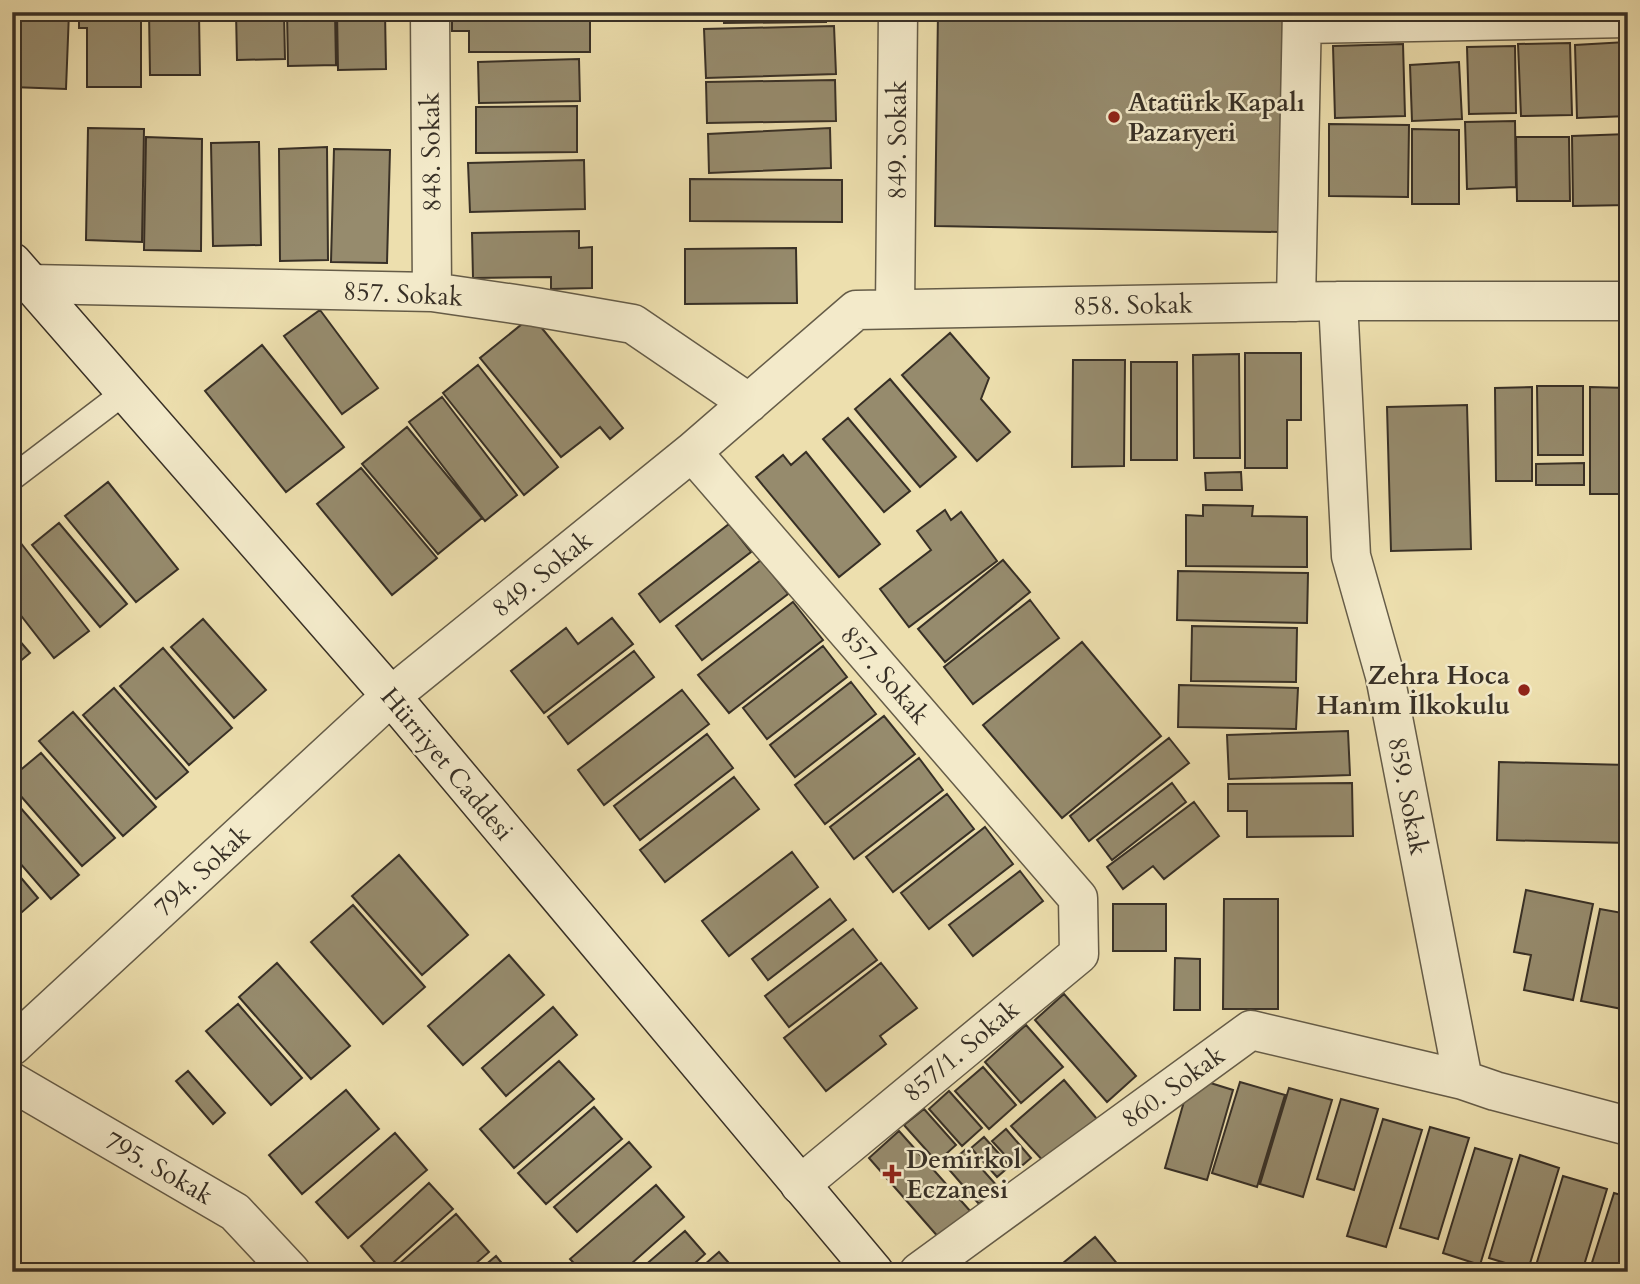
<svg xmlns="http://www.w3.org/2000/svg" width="1640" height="1284" font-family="Cardo,serif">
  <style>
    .building { fill: #968b6d; stroke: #383026; stroke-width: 2 }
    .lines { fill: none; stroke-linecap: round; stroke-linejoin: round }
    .service-casing { stroke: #655c48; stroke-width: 27 }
    .minor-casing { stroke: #655c48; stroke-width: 41 }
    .secondary-casing { stroke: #383026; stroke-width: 41 }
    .service { stroke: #f3eaca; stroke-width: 24 }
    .minor { stroke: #f3eaca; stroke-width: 38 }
    .secondary { stroke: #f3eaca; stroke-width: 38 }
    .poi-dot { fill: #8f2418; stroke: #f3eaca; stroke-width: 2.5 }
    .labels { text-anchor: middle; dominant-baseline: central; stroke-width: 5; stroke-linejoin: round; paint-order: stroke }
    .poi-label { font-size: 26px; font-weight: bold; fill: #383026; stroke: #f3eaca; text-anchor: start }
    .street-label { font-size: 26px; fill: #383026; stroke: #f3eaca }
  </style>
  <rect width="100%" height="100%" fill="#eddfae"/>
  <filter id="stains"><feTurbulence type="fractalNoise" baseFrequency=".00286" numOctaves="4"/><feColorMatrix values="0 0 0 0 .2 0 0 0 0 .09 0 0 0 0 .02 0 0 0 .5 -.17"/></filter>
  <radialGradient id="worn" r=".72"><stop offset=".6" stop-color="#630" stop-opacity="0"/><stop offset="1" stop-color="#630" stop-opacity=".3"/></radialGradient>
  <path class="building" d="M 12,12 L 69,12 L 66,89 L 12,87 Z
    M 79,12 L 141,12 L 141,87 L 87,87 L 87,28 L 79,28 Z
    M 149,12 L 211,12 L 199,14 L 200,75 L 150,75 Z
    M 236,12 L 284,12 L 285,59 L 237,60 Z
    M 287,12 L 335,12 L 336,65 L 288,66 Z
    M 337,12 L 385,12 L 386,69 L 338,70 Z
    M 452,12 L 590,12 L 590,52 L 469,52 L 469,31 L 452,31 Z
    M 724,12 L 826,12 L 826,22 L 724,23 Z
    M 938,12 L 1283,12 L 1279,232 L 935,226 Z
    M 834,26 L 836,74 L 706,78 L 704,29 Z
    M 1626,42 L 1628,116 L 1577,118 L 1575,45 Z
    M 1570,43 L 1572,115 L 1521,116 L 1518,44 Z
    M 1403,44 L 1405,116 L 1335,118 L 1333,46 Z
    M 1515,46 L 1516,113 L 1469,114 L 1467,47 Z
    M 579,59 L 580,101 L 479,103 L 478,62 Z
    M 1459,62 L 1462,119 L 1412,121 L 1410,65 Z
    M 835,80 L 836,121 L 707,123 L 706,82 Z
    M 577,106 L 577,152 L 476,153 L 476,107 Z
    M 1515,121 L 1516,187 L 1467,189 L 1465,122 Z
    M 1329,124 L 1409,125 L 1408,197 L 1329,196 Z
    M 88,128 L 144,129 L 142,242 L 86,240 Z
    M 830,128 L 831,168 L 709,173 L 708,134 Z
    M 1412,129 L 1459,130 L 1459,204 L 1412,204 Z
    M 1628,134 L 1628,205 L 1573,206 L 1572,136 Z
    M 146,137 L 202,139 L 201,251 L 144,250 Z
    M 1516,137 L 1569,137 L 1570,201 L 1517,201 Z
    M 259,142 L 261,245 L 213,246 L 211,143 Z
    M 327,147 L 328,260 L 280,261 L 279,149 Z
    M 334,149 L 390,150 L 387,263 L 331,262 Z
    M 584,160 L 585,209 L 470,212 L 468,163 Z
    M 690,179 L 842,180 L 842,222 L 690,221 Z
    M 579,231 L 579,248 L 592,247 L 592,288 L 551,289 L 551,277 L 473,278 L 472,233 Z
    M 796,248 L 797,303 L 685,304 L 685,249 Z
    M 320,310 L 378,388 L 342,414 L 284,336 Z
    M 532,316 L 623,428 L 610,439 L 600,427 L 561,457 L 480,358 Z
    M 950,333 L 989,378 L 981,399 L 1010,432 L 977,461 L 902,375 Z
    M 262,345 L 344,447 L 286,492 L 205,391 Z
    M 1245,353 L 1301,353 L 1301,420 L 1287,420 L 1287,468 L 1245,468 Z
    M 1239,354 L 1240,458 L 1194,458 L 1193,355 Z
    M 1073,360 L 1125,360 L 1124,466 L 1072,467 Z
    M 1131,362 L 1177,362 L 1177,460 L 1131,460 Z
    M 478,365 L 558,467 L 524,495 L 443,393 Z
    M 890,379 L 956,457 L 920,487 L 855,409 Z
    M 1537,386 L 1583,386 L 1583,455 L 1538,455 Z
    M 1532,387 L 1532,481 L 1496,481 L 1495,388 Z
    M 1590,387 L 1628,388 L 1628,494 L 1590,494 Z
    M 442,397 L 517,495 L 485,521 L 409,422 Z
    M 1467,405 L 1471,549 L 1391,551 L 1387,407 Z
    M 848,418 L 910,491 L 884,512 L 823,439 Z
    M 407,427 L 482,518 L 438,554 L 362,464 Z
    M 806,452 L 880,544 L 839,577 L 756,477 L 783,455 L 791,465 Z
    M 1584,463 L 1584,485 L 1536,485 L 1536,464 Z
    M 361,468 L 437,558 L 392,595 L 317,504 Z
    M 1241,472 L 1242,490 L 1206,490 L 1205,473 Z
    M 108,482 L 178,569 L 136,602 L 65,516 Z
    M 1203,505 L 1253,506 L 1252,516 L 1307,517 L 1307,567 L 1186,566 L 1186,515 L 1203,516 Z
    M 945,510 L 951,520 L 961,512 L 997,561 L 909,627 L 880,589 L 931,550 L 917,531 Z
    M 59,523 L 127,604 L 100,627 L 32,545 Z
    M 729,524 L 751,552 L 660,622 L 639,594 Z
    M 20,542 L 89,631 L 54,658 L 12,604 L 12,548 Z
    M 761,560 L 788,594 L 702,660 L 676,626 Z
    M 1003,560 L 1030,592 L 945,662 L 918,629 Z
    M 1178,571 L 1308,573 L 1307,623 L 1177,620 Z
    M 1030,600 L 1059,638 L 973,704 L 944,667 Z
    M 793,602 L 823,640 L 729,713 L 698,675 Z
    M 612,618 L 633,644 L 544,713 L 511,671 L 566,628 L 578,644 Z
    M 203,619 L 266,690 L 234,718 L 171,647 Z
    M 1192,626 L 1297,628 L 1296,682 L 1191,681 Z
    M 12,632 L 30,653 L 12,668 Z
    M 1082,642 L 1161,736 L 1062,818 L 983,725 Z
    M 823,646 L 847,677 L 767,739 L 743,708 Z
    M 163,648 L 232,728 L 189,765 L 120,686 Z
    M 634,651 L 654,677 L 568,744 L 548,717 Z
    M 851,682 L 876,714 L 795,777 L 770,745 Z
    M 1179,685 L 1298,688 L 1296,729 L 1178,727 Z
    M 114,688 L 188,772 L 156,799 L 83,715 Z
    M 682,690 L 709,724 L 604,805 L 578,770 Z
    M 73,712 L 156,807 L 123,836 L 39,741 Z
    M 884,716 L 915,754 L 825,824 L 795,785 Z
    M 1348,731 L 1350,775 L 1229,779 L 1227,735 Z
    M 707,734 L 733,768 L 640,840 L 614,806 Z
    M 1169,738 L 1189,763 L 1089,841 L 1070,816 Z
    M 41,753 L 115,838 L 82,866 L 12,786 L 12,777 Z
    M 919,758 L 943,790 L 854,859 L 830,827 Z
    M 1499,762 L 1628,765 L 1628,843 L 1497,840 Z
    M 734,777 L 759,809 L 665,882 L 640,850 Z
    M 1172,783 L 1186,802 L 1112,860 L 1097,840 Z
    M 1352,783 L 1353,836 L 1247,837 L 1247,811 L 1228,811 L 1228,784 Z
    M 947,794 L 974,829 L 893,892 L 866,857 Z
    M 12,798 L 79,875 L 51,899 L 12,854 Z
    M 1194,802 L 1219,836 L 1164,879 L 1153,866 L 1123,889 L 1107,867 Z
    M 985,827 L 1013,864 L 929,929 L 901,893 Z
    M 792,852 L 818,887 L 729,956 L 702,921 Z
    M 399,855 L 468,935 L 422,975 L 352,896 Z
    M 12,867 L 38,898 L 13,920 L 12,919 Z
    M 1020,871 L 1043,901 L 973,956 L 949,925 Z
    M 1526,890 L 1593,904 L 1573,1000 L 1524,990 L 1531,955 L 1514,952 Z
    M 830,899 L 846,920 L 768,980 L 752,959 Z
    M 1224,899 L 1278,899 L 1278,1009 L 1223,1009 Z
    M 1113,904 L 1166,904 L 1166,951 L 1113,951 Z
    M 353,905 L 425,987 L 383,1024 L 311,942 Z
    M 1600,909 L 1628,914 L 1628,980 L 1622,1009 L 1581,1001 Z
    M 853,929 L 877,960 L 789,1027 L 765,996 Z
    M 509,955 L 544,995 L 463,1065 L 428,1026 Z
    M 1175,958 L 1200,959 L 1200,1010 L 1174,1010 Z
    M 277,963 L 350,1046 L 311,1079 L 239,997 Z
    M 881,963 L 917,1008 L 880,1036 L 886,1044 L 826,1091 L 784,1038 Z
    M 1064,994 L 1136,1076 L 1107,1102 L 1035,1020 Z
    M 238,1004 L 302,1078 L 271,1105 L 206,1031 Z
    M 553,1007 L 577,1035 L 506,1096 L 482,1068 Z
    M 1026,1025 L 1063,1067 L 1021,1103 L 985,1062 Z
    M 559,1061 L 594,1099 L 514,1168 L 480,1129 Z
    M 983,1067 L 1016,1105 L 989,1129 L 955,1091 Z
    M 188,1071 L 225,1113 L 213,1124 L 176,1081 Z
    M 1191,1077 L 1233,1090 L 1207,1180 L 1165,1168 Z
    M 1064,1080 L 1097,1119 L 1046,1164 L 1011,1126 Z
    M 1240,1082 L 1285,1095 L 1257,1187 L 1212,1173 Z
    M 1289,1088 L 1332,1100 L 1303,1197 L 1260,1184 Z
    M 346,1090 L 379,1129 L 302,1194 L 269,1155 Z
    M 949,1091 L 982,1128 L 962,1146 L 929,1109 Z
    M 1341,1099 L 1378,1109 L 1354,1190 L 1317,1179 Z
    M 594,1107 L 622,1139 L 546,1204 L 518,1173 Z
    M 924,1109 L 956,1145 L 937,1162 L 904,1125 Z
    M 1383,1119 L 1422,1130 L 1386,1247 L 1347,1236 Z
    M 1430,1127 L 1469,1138 L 1438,1239 L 1400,1228 Z
    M 1006,1129 L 1031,1158 L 1018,1169 L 992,1141 Z
    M 899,1131 L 971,1212 L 940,1239 L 869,1158 Z
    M 395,1133 L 427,1170 L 348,1238 L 316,1202 Z
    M 984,1137 L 1010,1166 L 997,1177 L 971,1148 Z
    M 629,1142 L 651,1167 L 577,1232 L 554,1207 Z
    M 1475,1148 L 1512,1159 L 1480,1265 L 1443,1253 Z
    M 965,1150 L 998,1187 L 979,1204 L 946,1166 Z
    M 1520,1155 L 1559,1168 L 1528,1270 L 1489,1258 Z
    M 1563,1176 L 1607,1189 L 1582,1272 L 1534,1272 Z
    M 429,1183 L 453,1209 L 383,1272 L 361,1246 Z
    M 656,1185 L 684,1217 L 622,1272 L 582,1272 L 570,1259 Z
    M 1614,1193 L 1628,1197 L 1628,1272 L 1589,1272 Z
    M 456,1214 L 489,1252 L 466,1272 L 390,1272 Z
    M 685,1231 L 705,1254 L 685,1272 L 648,1272 L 643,1267 Z
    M 1095,1237 L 1124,1272 L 1052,1272 Z
    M 719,1252 L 737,1272 L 696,1272 Z
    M 496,1256 L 509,1272 L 477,1272 Z"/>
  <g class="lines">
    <g class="service-casing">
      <path id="service" d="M 12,478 L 125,392"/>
    </g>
    <g class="minor-casing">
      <path id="minor" d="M 430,12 L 432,292
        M 1302,24 L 1628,18
        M 30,284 L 432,292 L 535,307 L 633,324 L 749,403
        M 1338,301 L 1351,556 L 1385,676 L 1463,1080 L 1495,1091 L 1628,1126
        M 1296,302 L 1302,12
        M 895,309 L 898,12
        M 692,452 L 1078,898 L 1079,954 L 800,1185
        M 12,1046 L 391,696 L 692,452 L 856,310 L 1338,301 L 1628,301
        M 12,1082 L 235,1212 L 291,1272
        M 919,1272 L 1251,1030 L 1463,1080"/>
    </g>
    <g class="secondary-casing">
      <path id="secondary" d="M 12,262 L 391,696 L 874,1272"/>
    </g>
    <use href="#service" class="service"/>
    <use href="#minor" class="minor"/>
    <use href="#secondary" class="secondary"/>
  </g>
  <g class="poi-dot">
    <circle cx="1114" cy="117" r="7"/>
    <circle cx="1524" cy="690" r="7"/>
    <path d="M888.5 1163.5h7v7h7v7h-7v7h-7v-7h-7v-7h7z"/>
  </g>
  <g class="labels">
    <g class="poi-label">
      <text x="1128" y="102">Atatürk Kapalı<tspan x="1128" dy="30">Pazaryeri</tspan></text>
      <text x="1510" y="675" text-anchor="end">Zehra Hoca<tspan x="1510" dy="30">Hanım İlkokulu</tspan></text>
      <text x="906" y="1159">Demirkol<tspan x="906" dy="30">Eczanesi</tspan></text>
    </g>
    <g class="street-label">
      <text transform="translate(897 140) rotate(-90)">849. Sokak</text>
      <text transform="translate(431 152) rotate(-91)">848. Sokak</text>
      <text transform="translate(403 294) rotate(3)">857. Sokak</text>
      <text transform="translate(1133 305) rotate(-1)">858. Sokak</text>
      <text transform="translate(542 574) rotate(-39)">849. Sokak</text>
      <text transform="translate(885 675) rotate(49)">857. Sokak</text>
      <text transform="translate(447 764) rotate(50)">Hürriyet Caddesi</text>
      <text transform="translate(1408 796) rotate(79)">859. Sokak</text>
      <text transform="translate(202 871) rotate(-43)">794. Sokak</text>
      <text transform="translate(961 1051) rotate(-40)">857/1. Sokak</text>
      <text transform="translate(1173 1087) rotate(-36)">860. Sokak</text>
      <text transform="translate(159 1168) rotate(30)">795. Sokak</text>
    </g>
  </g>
  <rect width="1640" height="1284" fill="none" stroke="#eddfae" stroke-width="42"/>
  <rect x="14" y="14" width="1612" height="1256" fill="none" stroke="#383026" stroke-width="3.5"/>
  <rect x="21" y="21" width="1598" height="1242" fill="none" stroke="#383026" stroke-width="2"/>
  <rect width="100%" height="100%" filter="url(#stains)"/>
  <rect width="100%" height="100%" fill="url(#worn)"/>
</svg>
